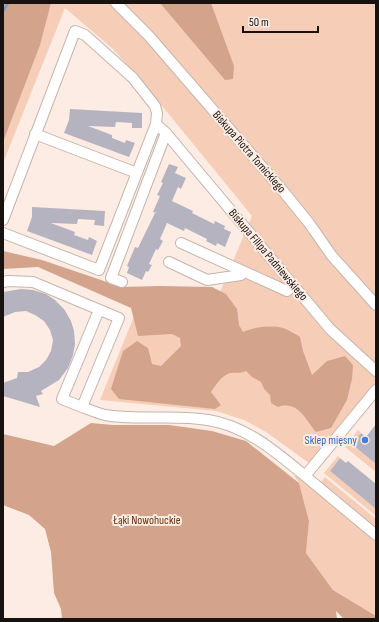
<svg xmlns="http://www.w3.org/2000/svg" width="379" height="622" font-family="'Sofia Sans Condensed',sans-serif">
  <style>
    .green { fill: #f6ceb8 }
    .forest { fill: #d3a48b }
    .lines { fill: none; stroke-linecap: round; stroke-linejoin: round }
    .stream { stroke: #78a0c1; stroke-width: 3 }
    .building { fill: #b6b3c1 }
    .minor-casing { stroke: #c4b5ad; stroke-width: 12 }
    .minor { stroke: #fff; stroke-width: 10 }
    .shop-dot { fill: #3f7fe0; stroke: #fcece3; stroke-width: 1.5 }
    .labels { text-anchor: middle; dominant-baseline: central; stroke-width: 4; stroke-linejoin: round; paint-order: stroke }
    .street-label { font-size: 12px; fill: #17120f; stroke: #fcece3 }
    .shop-label { font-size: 12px; fill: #366cbe; stroke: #fcece3; text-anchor: end }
    .park-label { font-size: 12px; fill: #6b3108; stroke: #fcece3 }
  </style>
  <rect width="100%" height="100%" fill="#fcece3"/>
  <path class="green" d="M 3,3 L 376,3 L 376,382 L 309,463 L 266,432 L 244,420 L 216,411 L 100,400 L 146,287 L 220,292 L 252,216 L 167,112 L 113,49 L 65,8 L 3,163 Z
    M 358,430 L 361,433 L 355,441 L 357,442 L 354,446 L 376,464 L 376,472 L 345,447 Z
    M 338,456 L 340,458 L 330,471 L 376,509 L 376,516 L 324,473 Z
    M 294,476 L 298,476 L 376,542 L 376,616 L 333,590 L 306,553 L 309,521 L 299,483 Z
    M 325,477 L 376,519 L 376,528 L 321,482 Z"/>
  <path class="forest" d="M 3,3 L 51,3 L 40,45 L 3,142 Z
    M 160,3 L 211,3 L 234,66 L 233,79 L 225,80 Z
    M 3,251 L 42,260 L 101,280 L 120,287 L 160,286 L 212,287 L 226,294 L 237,309 L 239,325 L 243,332 C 255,327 270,325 283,328 C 289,330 295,334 300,337 L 303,351 L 312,375 L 327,361 L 345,356 L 353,365 L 352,379 L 347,400 L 331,428 L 316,432 C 305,419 298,400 278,407 L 271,403 L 270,395 L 264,389 L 261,382 L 252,377 L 246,371 C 239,374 236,372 230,373 C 221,376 216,385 211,392 L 221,405 L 215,409 L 119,399 L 111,389 L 123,351 L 137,341 L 148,348 L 152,364 L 161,366 L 181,346 L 180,338 L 172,334 L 138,336 L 131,308 L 38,267 L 3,269 Z
    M 91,423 L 113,425 L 169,425 L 212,431 L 246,441 L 299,483 L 309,521 L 306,553 L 333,590 L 376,616 L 376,619 L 344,619 L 336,611 L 337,619 L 62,619 L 61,609 L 54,593 L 51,552 L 45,529 L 29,515 L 3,505 L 3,434 L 54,446 Z"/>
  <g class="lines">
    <path class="stream" d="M 3,11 L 8,3"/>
  </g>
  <path class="building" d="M 70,109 L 142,113 L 142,128 L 132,128 L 132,123 L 116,122 L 115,127 L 88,126 L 112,135 L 112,138 L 125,143 L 126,140 L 135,143 L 129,157 L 64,133 L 69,120 Z
    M 169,164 L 178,167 L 175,173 L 186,178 L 181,189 L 178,187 L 172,201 L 193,211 L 192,213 L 214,224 L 215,221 L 225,226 L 224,229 L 231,232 L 225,247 L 217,243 L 216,246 L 206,241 L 207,239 L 185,228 L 184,231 L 167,223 L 160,239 L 163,241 L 158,250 L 156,249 L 149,264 L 152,265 L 148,272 L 146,271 L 142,280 L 127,273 L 129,267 L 127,266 L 135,247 L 138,248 L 155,213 L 157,213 L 153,212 L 160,196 L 157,195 L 163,183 L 161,182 Z
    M 32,207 L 105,211 L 104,226 L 94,225 L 95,220 L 78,219 L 77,224 L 51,223 L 75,232 L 74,235 L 88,240 L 89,237 L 97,241 L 92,255 L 27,231 L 32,217 Z
    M 21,289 L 33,290 L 46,294 L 55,300 L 64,309 L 71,321 L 74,331 L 75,344 L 73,355 L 68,368 L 59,380 L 41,391 L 43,394 L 36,396 L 40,407 L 3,396 L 3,383 L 17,378 L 18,372 L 28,372 L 39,367 L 46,360 L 51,351 L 53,340 L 50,330 L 44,321 L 35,315 L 26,311 L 15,312 L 3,317 L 3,292 Z
    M 376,424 L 376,464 L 354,446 L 357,442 L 355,441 L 361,433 L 366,437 Z
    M 340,458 L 346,463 L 348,461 L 376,484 L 376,509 L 330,471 Z"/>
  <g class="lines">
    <g class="minor-casing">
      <path id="minor" d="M 116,3 L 149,36 L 283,191 L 309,223 L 332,256 L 376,305
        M 35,134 L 137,173
        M 3,220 L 75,31 L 85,35 L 133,78 L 155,106 L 157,113 L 156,124 L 166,133 L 330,329 L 376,371
        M 3,233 L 99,270 L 156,124
        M 181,243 L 287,291 L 293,286
        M 169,262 L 207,280 L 241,275 L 243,271
        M 3,282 L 8,281 L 33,282 L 119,318 L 82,407 C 90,410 97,413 105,415 C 138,421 174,414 208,420 C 246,426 275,451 304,475 C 328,495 352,515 376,535
        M 122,282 L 111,278 L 166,133
        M 82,407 L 62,399 L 99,310
        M 305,476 L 376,390"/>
    </g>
    <use href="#minor" class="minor"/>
  </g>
  <circle class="shop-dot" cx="365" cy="440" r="4"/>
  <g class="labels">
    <g class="street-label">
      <text transform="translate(249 152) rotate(49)">Biskupa Piotra Tomickiego</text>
      <text transform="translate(268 255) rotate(50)">Biskupa Filipa Padniewskiego</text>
    </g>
    <g class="shop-label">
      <text x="357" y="440">Sklep mięsny</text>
    </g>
    <g class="park-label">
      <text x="147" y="520">Łąki Nowohuckie</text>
    </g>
  </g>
  <rect width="379" height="622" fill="none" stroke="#17120f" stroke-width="8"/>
  <path d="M243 26v6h75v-6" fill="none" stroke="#17120f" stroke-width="2"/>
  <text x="249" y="26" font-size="12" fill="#17120f" stroke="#fcece3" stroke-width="3" paint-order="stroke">50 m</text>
</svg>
